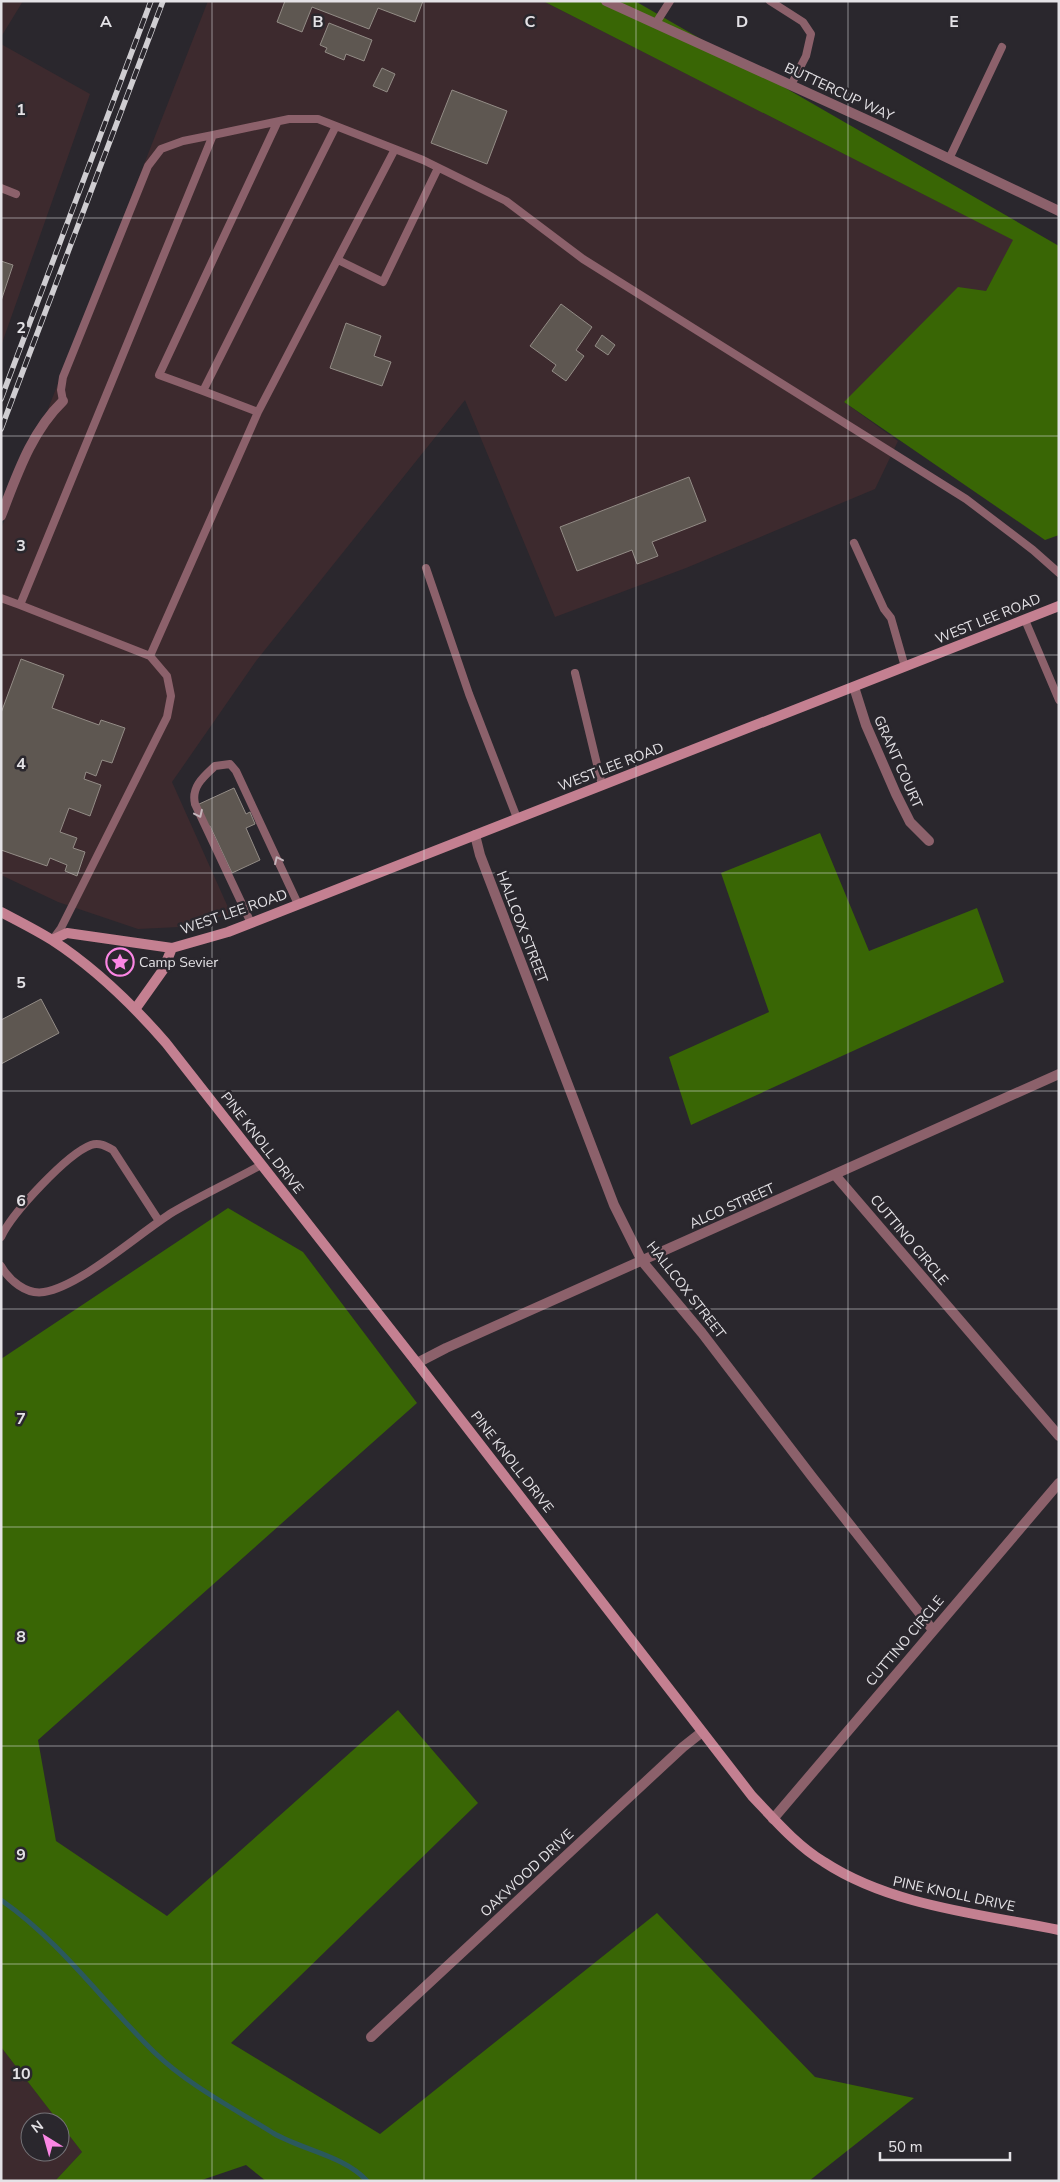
<svg xmlns="http://www.w3.org/2000/svg" width="1060" height="2182" font-family="'Nunito Sans',sans-serif">
  <style>
    .industrial { fill: #3d2a2e }
    .forest { fill: #396605 }
    .lines { fill: none; stroke-linecap: round; stroke-linejoin: round }
    .stream { stroke: #2b595c; stroke-width: 5 }
    .building { fill: #5e5751; stroke: #938c86 }
    .lane { stroke: #8c616b; stroke-width: 8 }
    .street { stroke: #8c616b; stroke-width: 10 }
    .secondary { stroke: #c48091; stroke-width: 10 }
    .rail-casing { stroke: #cfcdd1; stroke-width: 5.5 }
    .rail { stroke: #2a272d; stroke-width: 4; stroke-dasharray: 11; stroke-linecap: butt }
    .oneway { stroke: #c5b5bb }
    .grid { fill: none; stroke: #e4e2e6; stroke-width: 1; stroke-opacity: 0.55 }
    .labels { text-anchor: middle; dominant-baseline: central; stroke-width: 5; stroke-linejoin: round; paint-order: stroke }
    .street-label { font-size: 14px; fill: #e4e2e6; stroke: #2a272d }
    .poi-label { font-size: 14px; fill: #e4e2e6; stroke: #2a272d; text-anchor: start }
    .grid-label { font-size: 16px; text-anchor: middle; font-weight: bold; fill: #e4e2e6; stroke: #2a272d; stroke-width: 5; stroke-linejoin: round; paint-order: stroke }
  </style>
  <rect width="100%" height="100%" fill="#2a272d"/>
  <path class="industrial" d="M 1,1 L 23,1 L 1,37 Z
    M 208,1 L 543,1 L 1014,240 L 986,291 L 844,402 L 898,441 L 875,489 L 686,568 L 555,617 L 465,400 L 256,661 L 172,782 L 231,914 L 179,927 L 138,929 L 58,902 L 1,875 L 1,529 Z
    M 1,44 L 90,94 L 1,346 Z
    M 1,2047 L 59,2122 L 30,2122 L 30,2152 L 60,2152 L 60,2123 L 82,2152 L 55,2181 L 1,2181 Z"/>
  <path class="forest" d="M 543,1 L 635,1 L 1059,246 L 1059,535 L 1045,540 L 844,402 L 958,287 L 986,291 L 1013,240 Z
    M 820,833 L 869,951 L 977,908 L 1004,982 L 691,1125 L 669,1057 L 769,1012 L 721,873 Z
    M 228,1208 L 303,1252 L 417,1403 L 38,1740 L 56,1841 L 167,1916 L 398,1710 L 478,1803 L 231,2043 L 380,2134 L 657,1913 L 815,2077 L 914,2098 L 809,2181 L 266,2181 L 246,2165 L 199,2181 L 55,2181 L 82,2152 L 1,2047 L 1,1359 Z"/>
  <g class="lines">
    <path class="stream" d="M 1,1900 C 61,1942 103,2002 154,2052 C 188,2085 233,2108 273,2133 C 302,2150 345,2156 367,2181"/>
  </g>
  <path class="building" d="M 285,1 L 423,1 L 415,22 L 378,8 L 369,29 L 312,7 L 302,32 L 277,22 Z
    M 329,23 L 372,40 L 364,61 L 346,54 L 344,60 L 325,52 L 327,48 L 320,45 Z
    M 382,68 L 395,74 L 387,92 L 373,86 Z
    M 452,90 L 507,111 L 487,164 L 431,143 Z
    M 1,261 L 13,265 L 1,301 Z
    M 561,304 L 592,327 L 576,350 L 584,356 L 566,381 L 552,371 L 556,365 L 530,346 Z
    M 346,323 L 381,336 L 374,356 L 391,362 L 382,386 L 330,368 Z
    M 602,335 L 615,345 L 608,355 L 595,346 Z
    M 689,477 L 706,521 L 652,542 L 658,556 L 637,564 L 632,550 L 577,571 L 560,527 Z
    M 21,659 L 64,675 L 52,708 L 99,725 L 101,720 L 125,728 L 112,763 L 102,760 L 96,776 L 86,772 L 84,779 L 101,785 L 90,816 L 69,808 L 60,832 L 77,838 L 73,848 L 85,852 L 77,876 L 65,871 L 67,865 L 50,858 L 47,866 L 1,850 L 1,713 Z
    M 234,788 L 246,814 L 250,812 L 255,824 L 246,828 L 260,860 L 232,873 L 210,826 L 207,827 L 197,805 Z
    M 41,999 L 59,1033 L 1,1064 L 1,1020 Z"/>
  <g class="lines">
    <path class="lane" d="M 770,1 L 803,22 L 811,34 L 806,56 L 791,85
      M 656,23 L 670,1
      M 336,126 L 203,391 L 258,412 L 395,149
      M 213,135 L 289,119 L 318,119 L 423,160 L 506,201 L 583,259 L 966,499 L 1033,550 L 1059,573
      M 949,159 L 1002,47
      M 1,188 L 16,194
      M 338,260 L 383,282 L 438,168
      M 203,391 L 159,375 L 277,123
      M 854,543 L 884,609 L 891,618 L 905,667
      M 426,568 L 469,694 L 517,818
      M 1,598 L 20,605 L 213,135 L 183,141 L 161,149 L 148,166 L 63,377 L 61,390 L 63,401
      M 20,605 L 150,656 L 167,676 L 171,696 L 167,717 L 61,928 L 53,939
      M 1025,620 L 1059,700
      M 150,656 L 258,412
      M 575,673 L 602,785
      M 251,923 L 195,804 C 191,787 203,777 215,766 L 230,764 L 236,771 L 298,904
      M 1,1237 C 12,1213 67,1154 91,1145 C 99,1142 106,1146 113,1150 L 159,1221
      M 1,1266 C 9,1280 26,1295 44,1292 C 81,1286 139,1233 173,1212 C 202,1195 232,1181 261,1165"/>
    <path class="street" d="M 606,1 L 887,129 L 1059,211
      M 1,516 C 17,475 31,432 63,401
      M 854,687 L 866,725 L 896,794 L 910,822 L 929,841
      M 475,835 L 480,855 L 614,1205 L 642,1261 L 702,1333 L 813,1478 L 932,1629
      M 835,1175 L 1059,1436
      M 417,1363 L 446,1348 L 1059,1074
      M 773,1819 L 1059,1483
      M 371,2037 L 683,1747 L 702,1732"/>
    <path class="secondary" d="M 1,912 C 18,921 36,930 52,940 C 95,968 133,1005 166,1043 L 417,1363 L 752,1796 C 774,1819 796,1845 824,1862 C 891,1906 981,1914 1059,1930
      M 52,940 L 67,933 L 172,948 L 228,932 L 1059,606
      M 136,1008 L 163,970 L 172,948"/>
    <g class="rail-casing">
      <path id="rail" d="M 1,399 L 151,1
        M 1,429 L 163,1"/>
    </g>
    <use href="#rail" class="rail"/>
  </g>
  <defs><path id="oneway-chevron" d="M-2-3.5L2.5 0L-2 3.5" fill="none" stroke-width="1.6" stroke-linecap="round" stroke-linejoin="round" transform="scale(1.25)"/></defs>
  <g class="oneway">
    <use href="#oneway-chevron" transform="translate(199 814) rotate(65)"/>
    <use href="#oneway-chevron" transform="translate(278 860) rotate(-115)"/>
  </g>
  <path class="grid" d="M 212,1 L 212,2181M 424,1 L 424,2181M 636,1 L 636,2181M 848,1 L 848,2181M 1,218 L 1059,218M 1,436 L 1059,436M 1,655 L 1059,655M 1,873 L 1059,873M 1,1091 L 1059,1091M 1,1309 L 1059,1309M 1,1527 L 1059,1527M 1,1746 L 1059,1746M 1,1964 L 1059,1964"/>
  <defs>
    <g id="sight-ring" transform="scale(1.4375)"><circle r="9.5" fill="#2a272d" stroke="#fb86e4" stroke-width="1.5"/><path d="M0-6L1.8-2.2L6-1.7L2.9 1.2L3.7 5.4L0 3.3L-3.7 5.4L-2.9 1.2L-6-1.7L-1.8-2.2Z" fill="#fb86e4"/></g>
  </defs>
  <g fill-rule="evenodd">
    <use href="#sight-ring" x="120" y="962"/>
  </g>
  <g class="labels">
    <g class="street-label">
      <text transform="translate(839 92) rotate(25)">BUTTERCUP WAY</text>
      <text transform="translate(988 619) rotate(-22)">WEST LEE ROAD</text>
      <text transform="translate(898 762) rotate(66)">GRANT COURT</text>
      <text transform="translate(611 767) rotate(-21)">WEST LEE ROAD</text>
      <text transform="translate(234 912) rotate(-19)">WEST LEE ROAD</text>
      <text transform="translate(522 927) rotate(69)">HALLCOX STREET</text>
      <text transform="translate(262 1143) rotate(52)">PINE KNOLL DRIVE</text>
      <text transform="translate(732 1206) rotate(-24)">ALCO STREET</text>
      <text transform="translate(909 1240) rotate(50)">CUTTINO CIRCLE</text>
      <text transform="translate(686 1290) rotate(52)">HALLCOX STREET</text>
      <text transform="translate(512 1462) rotate(52)">PINE KNOLL DRIVE</text>
      <text transform="translate(905 1641) rotate(-50)">CUTTINO CIRCLE</text>
      <text transform="translate(527 1873) rotate(-43)">OAKWOOD DRIVE</text>
      <text transform="translate(954 1894) rotate(12)">PINE KNOLL DRIVE</text>
    </g>
    <g class="poi-label">
      <text x="139" y="962">Camp Sevier</text>
    </g>
  </g>
  <g class="grid-label">
    <text x="106" y="27">A</text>
    <text x="318" y="27">B</text>
    <text x="530" y="27">C</text>
    <text x="742" y="27">D</text>
    <text x="954" y="27">E</text>
    <text x="21" y="115">1</text>
    <text x="21" y="333">2</text>
    <text x="21" y="551">3</text>
    <text x="21" y="769">4</text>
    <text x="21" y="988">5</text>
    <text x="21" y="1206">6</text>
    <text x="21" y="1424">7</text>
    <text x="21" y="1642">8</text>
    <text x="21" y="1860">9</text>
    <text x="21" y="2079">10</text>
  </g>
  <rect width="1060" height="2182" fill="none" stroke="#e4e2e6" stroke-width="5"/>
  <g transform="translate(45 2137) rotate(323)"><circle r="24" fill="#2a272d" stroke="#747277"/>
  <path d="M0-4L9 19L0 12L-9 19Z" fill="#fb86e4"/>
  <text y="-8" font-size="14" font-weight="bold" text-anchor="middle" fill="#e4e2e6">N</text>
  </g>
  <path d="M880 2152v8h130v-8" fill="none" stroke="#e4e2e6" stroke-width="2.5"/>
  <text x="888" y="2152" font-size="15" fill="#e4e2e6" stroke="#2a272d" stroke-width="4" paint-order="stroke">50 m</text>
</svg>
